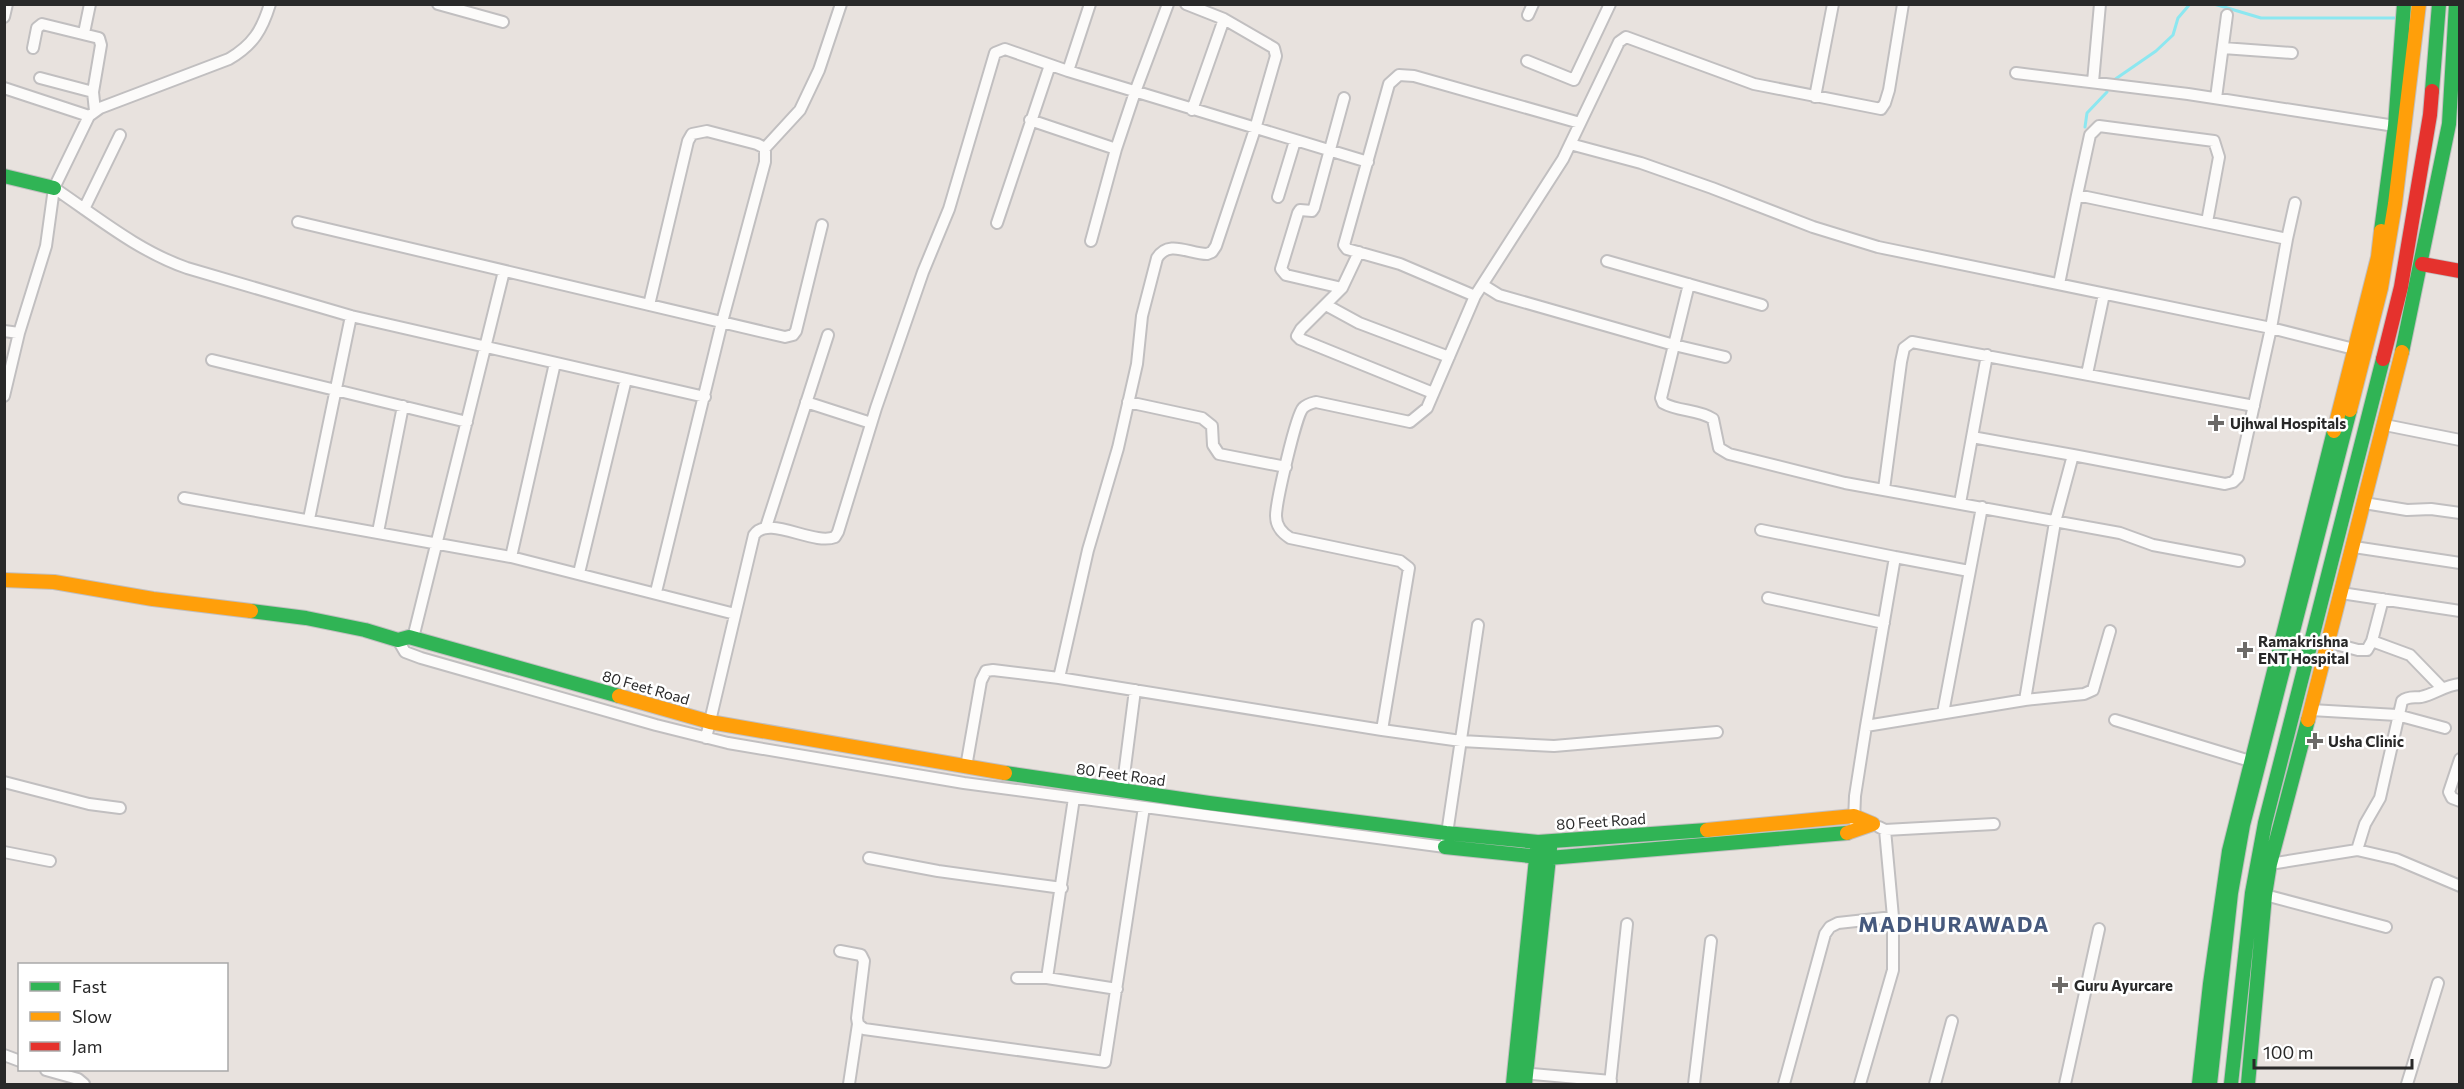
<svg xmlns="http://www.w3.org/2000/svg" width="2464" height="1089" font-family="Commissioner,sans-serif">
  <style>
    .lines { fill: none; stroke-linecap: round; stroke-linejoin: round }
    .stream { stroke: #8ce7f0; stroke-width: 3 }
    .street-casing { stroke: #c1bfc0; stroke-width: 14 }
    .fast-casing { stroke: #c1bfc0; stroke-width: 16 }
    .slow-casing { stroke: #c1bfc0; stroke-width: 16 }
    .jam-casing { stroke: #c1bfc0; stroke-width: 16 }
    .street { stroke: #fcfbfa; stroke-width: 10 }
    .fast { stroke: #30b455; stroke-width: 14 }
    .slow { stroke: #ff9f0a; stroke-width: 14 }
    .jam { stroke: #e5322d; stroke-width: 14 }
    .poi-dot { fill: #6c6a68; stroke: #fff; stroke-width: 2 }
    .labels { text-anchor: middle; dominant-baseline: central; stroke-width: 5; stroke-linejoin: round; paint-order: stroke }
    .poi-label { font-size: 15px; font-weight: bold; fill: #292929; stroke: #fff; text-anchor: start }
    .street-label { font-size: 15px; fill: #292929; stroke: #fff }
    .district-label { font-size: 21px; font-weight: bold; letter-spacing: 1.5px; fill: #46597d; stroke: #fff }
  </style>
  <rect width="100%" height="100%" fill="#e8e2de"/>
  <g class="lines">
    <path class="stream" d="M 2214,4 L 2261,18 L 2397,18
      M 2114,80 L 2156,51 L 2173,35 L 2178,18 L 2190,4
      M 2085,127 L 2087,113 L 2107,92"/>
    <g class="street-casing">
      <path id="street" d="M 438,4 L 503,22
        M 1528,15 L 1533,4
        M 4,17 L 7,4
        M 84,33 L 90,4
        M 33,48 L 37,28 L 42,24 L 99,38 L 101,45 L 93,92 L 95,111
        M 2223,48 L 2292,53
        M 1527,61 L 1574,80 L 1610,4
        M 1068,71 L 1090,4
        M 2016,73 L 2188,94 L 2395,126
        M 40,78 L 93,92
        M 2093,82 L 2100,4
        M 4,88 L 89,116
        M 1815,97 L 1833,4
        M 2216,98 L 2227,15
        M 1192,110 L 1224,19
        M 1030,120 L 1116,149 L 1091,241
        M 1570,144 L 1641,163 L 1712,188 L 1813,227 L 1878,247 L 2271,328 L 2287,239 L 2077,195 L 2059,284
        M 765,148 L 800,110 L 819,70 L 841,4
        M 1116,149 L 1135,92 L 1168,4
        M 54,188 C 97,217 138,251 187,268 L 351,316 L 705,397
        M 2077,195 L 2090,135 L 2099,126 L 2214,141 L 2219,157 L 2207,222
        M 1278,197 L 1295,141
        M 84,209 L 120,135
        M 298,222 L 785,337 L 793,335 L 796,331 L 822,225
        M 997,223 L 1050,65
        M 2287,239 L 2295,203
        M 1359,252 L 1342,288 L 1301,329 L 1297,336 L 1300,339 L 1433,393
        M 1607,261 L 1762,305
        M 1689,284 L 1674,345 L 1725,357
        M 1483,285 L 1499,295 L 1674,345 L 1661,398 L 1663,403 C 1679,412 1698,409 1713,419 L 1719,448 L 1729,454 L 1845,483 L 2120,533 L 2153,545 L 2239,561
        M 1342,288 L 1286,275 L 1281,269 L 1298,213 L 1300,210 L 1312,211 L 1314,208 L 1344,98
        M 1475,296 L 1400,264 L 1347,249 L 1344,245 L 1389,84 L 1399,75 L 1414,76 L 1580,123
        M 649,305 L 688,141 L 692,134 L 707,131 L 757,144 L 765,148 L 765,162 L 722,322 L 656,592
        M 1326,305 L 1359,323 L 1449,357
        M 4,331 L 19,333
        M 212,360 L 467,422
        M 2087,374 L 2104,294
        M 4,396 L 19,333 L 46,246 L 54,188 L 89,116 L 100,108 L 229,59 C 253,45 262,30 270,4
        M 806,402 L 871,423
        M 1128,402 L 1202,418 L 1212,426 L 1213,445 L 1219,454 L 1286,467
        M 2385,425 L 2460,440
        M 1972,437 L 2073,455
        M 1884,489 L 1901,362 L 1904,348 L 1912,342 L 2254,406
        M 184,498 L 511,557 L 735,614
        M 1960,503 L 1987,355
        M 2364,503 L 2407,510 L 2431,509 L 2460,513
        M 309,519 L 351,316
        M 766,527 L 828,335
        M 1761,530 L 1895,557
        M 378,532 L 403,406
        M 2354,547 L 2460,563
        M 511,557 L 555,363
        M 579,573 L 626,379
        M 2341,593 L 2460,611
        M 1768,598 L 1884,623
        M 413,638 L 504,271
        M 398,640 L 405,652 L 421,658 L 656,725 L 728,743 L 964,783 L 1445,847 L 1478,625
        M 2372,641 L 2410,655 L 2442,688
        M 2328,642 L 2358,650 L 2367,650 L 2372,641 L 2383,599
        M 1059,678 L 1088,550 L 1118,448 L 1137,364 L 1142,316 L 1157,258 C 1169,239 1189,254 1207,254 L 1212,252 L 1216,246 L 1255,129 L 1276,56 L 1274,48 L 1224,19 L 1186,4
        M 2025,700 L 2084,694 L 2093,690 L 2110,631
        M 2311,710 L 2397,715 L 2445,728
        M 1943,713 L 1982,507
        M 2115,720 L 2250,761
        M 1866,726 L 1895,557 L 1969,571
        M 1717,732 L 1554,746 L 1461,741 L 1382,730 L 1409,568 L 1400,561 L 1290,538 C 1282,533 1276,526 1276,516 C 1276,502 1296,415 1303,408 C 1307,404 1312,403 1316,402 L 1410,422 L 1427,408 L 1475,296 L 1563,159 L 1619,42 L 1626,37 L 1754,84 L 1881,109 L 1885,103 L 1889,90 L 1903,4
        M 706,738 L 754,535 C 768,514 813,546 835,537 L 838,532 L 876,408 L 923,272 L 949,209 L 995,53 L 1005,49 L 1068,71 L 1368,162
        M 2460,759 L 2449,792 L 2452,798 L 2460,801
        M 966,767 L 981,681 L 986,671 L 993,670 L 1059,678 L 1382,730
        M 4,782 L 89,804 L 120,808
        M 1122,791 L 1135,690
        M 1854,821 L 1855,796 L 1866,726 L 2025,700 L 2055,522 L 2073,455 L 2225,484 L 2233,482 L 2238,477 L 2271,328 L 2354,349
        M 1879,827 L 1885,830 L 1994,824
        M 2357,850 L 2365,824 L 2380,798 L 2402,701 C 2408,696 2414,698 2421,697 C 2435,694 2445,685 2460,684
        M 4,852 L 50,861
        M 869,858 L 938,871 L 1062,888
        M 2270,864 L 2357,850 L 2396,859 L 2460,886
        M 2265,895 L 2386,927
        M 840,951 L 861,955 L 864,961 L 857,1018 L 858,1024 L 864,1029 L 1105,1062 L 1144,807
        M 1017,978 L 1047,978 L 1117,989
        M 1047,978 L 1074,798
        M 4,1055 L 20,1061
        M 46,1070 L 78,1079 L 84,1084
        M 1521,1073 L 1611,1081
        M 849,1084 L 858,1024
        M 1610,1084 L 1627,924
        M 1694,1084 L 1711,941
        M 1784,1084 L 1825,934 L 1830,927 L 1838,923 L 1893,917
        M 1860,1084 L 1893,970 L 1893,917 L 1885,830
        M 1935,1084 L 1952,1021
        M 2065,1084 L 2099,929
        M 2407,1084 L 2438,983"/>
    </g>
    <g class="fast-casing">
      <path id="fast" d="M 2432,91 L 2439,4
        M 4,176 L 54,188
        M 2381,231 L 2395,126 L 2404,4
        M 2402,352 L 2449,124 L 2456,4
        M 251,611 L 306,618 L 365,630 L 398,640 L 409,637 L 619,696
        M 1005,773 L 1209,803 L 1446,833 L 1538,842 L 1707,830
        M 1445,847 L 1549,858 L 1847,833
        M 1513,1084 L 1537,849
        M 1525,1084 L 1550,848
        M 2199,1084 L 2210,984 L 2229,851 L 2334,431
        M 2210,1084 L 2231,893 L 2243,825 L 2350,410
        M 2231,1084 L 2252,893 L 2265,823 L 2383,359
        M 2248,1084 L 2265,895 L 2270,864 L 2308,720"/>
    </g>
    <g class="slow-casing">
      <path id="slow" d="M 2350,410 L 2381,288 L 2395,204 L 2419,4
        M 2334,431 L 2378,257 L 2381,231
        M 4,580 L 54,582 L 153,599 L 251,611
        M 619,696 L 710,722 L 1005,773
        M 2308,720 L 2402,352
        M 1707,830 L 1854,816 L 1873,824 L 1847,833"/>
    </g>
    <g class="jam-casing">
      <path id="jam" d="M 2422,264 L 2460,271
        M 2383,359 L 2401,287 L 2430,115 L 2432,91"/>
    </g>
    <use href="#street" class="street"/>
    <use href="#fast" class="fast"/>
    <use href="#slow" class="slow"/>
    <use href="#jam" class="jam"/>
  </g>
  <g class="poi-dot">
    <path d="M2213 414h6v6h6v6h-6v6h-6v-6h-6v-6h6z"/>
    <path d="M2242 641h6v6h6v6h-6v6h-6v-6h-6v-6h6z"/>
    <path d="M2312 732h6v6h6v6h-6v6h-6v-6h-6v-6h6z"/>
    <path d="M2057 976h6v6h6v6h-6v6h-6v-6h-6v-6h6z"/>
  </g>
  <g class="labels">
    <g class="poi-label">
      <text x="2230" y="423">Ujhwal Hospitals</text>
      <text x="2258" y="641">Ramakrishna<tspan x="2258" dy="17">ENT Hospital</tspan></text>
      <text x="2328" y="741">Usha Clinic</text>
      <text x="2074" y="985">Guru Ayurcare</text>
    </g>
    <g class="street-label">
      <text transform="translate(646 687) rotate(16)">80 Feet Road</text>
      <text transform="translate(1121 774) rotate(8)">80 Feet Road</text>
      <text transform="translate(1601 821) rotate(-4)">80 Feet Road</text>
    </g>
    <g class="district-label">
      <text x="1954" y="923">MADHURAWADA</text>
    </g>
  </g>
  <rect width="2464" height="1089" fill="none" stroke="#292929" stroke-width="12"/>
  <rect x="18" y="963" width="210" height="108" fill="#ffffff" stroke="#a9a9a9" stroke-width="1.5"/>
  <rect x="30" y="982" width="30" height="9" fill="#30b455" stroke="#a9a9a9" stroke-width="1.5"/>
  <text x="72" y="993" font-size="18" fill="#292929">Fast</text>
  <rect x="30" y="1012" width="30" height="9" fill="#ff9f0a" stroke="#a9a9a9" stroke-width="1.5"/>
  <text x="72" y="1023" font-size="18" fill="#292929">Slow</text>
  <rect x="30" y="1042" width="30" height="9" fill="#e5322d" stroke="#a9a9a9" stroke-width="1.5"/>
  <text x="72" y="1053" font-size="18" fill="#292929">Jam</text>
  <path d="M2254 1059v9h158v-9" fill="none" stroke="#292929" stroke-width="3"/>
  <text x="2263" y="1059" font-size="18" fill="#292929" stroke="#ffffff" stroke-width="4.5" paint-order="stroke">100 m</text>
</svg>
